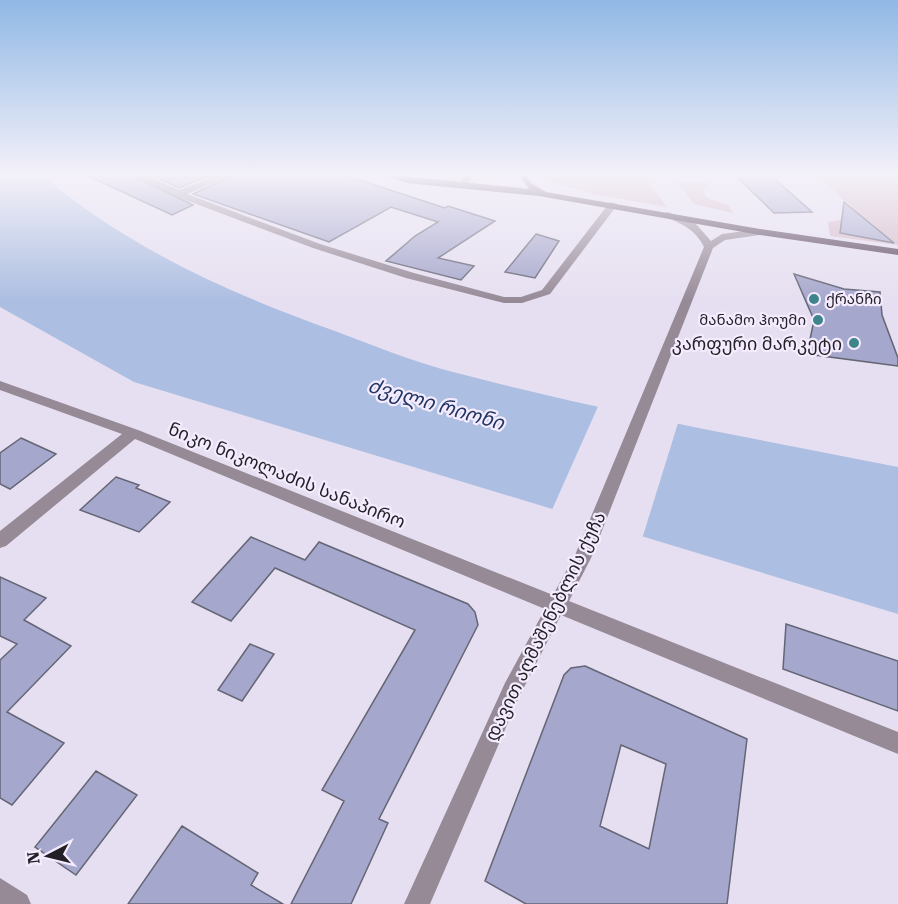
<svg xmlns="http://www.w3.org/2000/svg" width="898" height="904" font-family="'Roboto Serif','Noto Sans Georgian',serif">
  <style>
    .green { fill: #d4b8c7 }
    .water { fill: #acbee1 }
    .pier { fill: #e6dff1 }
    .building { fill: #a6a7cc; stroke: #646575; stroke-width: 1.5; fill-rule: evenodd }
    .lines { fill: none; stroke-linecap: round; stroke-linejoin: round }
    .minor { fill: #968a97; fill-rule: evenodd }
    .major { fill: #574359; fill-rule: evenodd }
    .poi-dot { fill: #3d848c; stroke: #f4ecfe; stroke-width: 2 }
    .labels { text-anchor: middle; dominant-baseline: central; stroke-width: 4.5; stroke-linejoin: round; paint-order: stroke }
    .far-poi-label { font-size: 15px; fill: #221f26; stroke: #f4ecfe; text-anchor: start }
    .poi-label { font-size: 18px; fill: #221f26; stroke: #f4ecfe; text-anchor: end }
    .street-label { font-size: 18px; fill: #221f26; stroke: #f4ecfe }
    .water-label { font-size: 20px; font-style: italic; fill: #213663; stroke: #f4ecfe }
  </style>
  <rect width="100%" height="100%" fill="#e6dff1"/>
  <path class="green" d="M 643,174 L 667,207 L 594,194 L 546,180 L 544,175 Z
    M 815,174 L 898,174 L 898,245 L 830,236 L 828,222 L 857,217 L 855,210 Z
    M 705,182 L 709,186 L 704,189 C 704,202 718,200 727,205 C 730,207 731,210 733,213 L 694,204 L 677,183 Z"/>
  <path class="water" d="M 0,174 L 41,174 C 126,247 230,294 335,331 C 375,346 416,363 457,373 C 602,411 751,438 898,467 L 898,614 L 134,382 L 0,307 Z"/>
  <path class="pier" d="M 600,402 L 679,420 L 642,539 L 551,512 Z"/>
  <path class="building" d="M 84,174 L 129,174 L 193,205 L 172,215 Z
    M 150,174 L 213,174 L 179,188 Z
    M 236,174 L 341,174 L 445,208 L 448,206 L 495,221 L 438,258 L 474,266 L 461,280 L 386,261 L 415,236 L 438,222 L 391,207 L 329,242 L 193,194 Z
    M 734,174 L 769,174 L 812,212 L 774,213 Z
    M 844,202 L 894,243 L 840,233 Z
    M 536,234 L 559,241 L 535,278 L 505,272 Z
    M 794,274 L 844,289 L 880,292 L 882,315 L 898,358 L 898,366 L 807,354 L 814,320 Z
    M 21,438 L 56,454 L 10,489 L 0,484 L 0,453 Z
    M 116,477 L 139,485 L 136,488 L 170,502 L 139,532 L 80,510 Z
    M 251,537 L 305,560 L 319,542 L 468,604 L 475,612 L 478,625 L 379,819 L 388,823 L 351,904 L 291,904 L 344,801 L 322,790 L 415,630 L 275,568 L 231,621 L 192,602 Z
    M 0,577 L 46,598 L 24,620 L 71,646 L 7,712 L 64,743 L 12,805 L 0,798 L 0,660 L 17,644 L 0,636 Z
    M 786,624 L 898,661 L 898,711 L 783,669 Z
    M 250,644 L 274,654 L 242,701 L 218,690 Z
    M 585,666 L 747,739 L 727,904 L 526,904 L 485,881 L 564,675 L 571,668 ZM 621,745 L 666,764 L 649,849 L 600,826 Z
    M 96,771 L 137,795 L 76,875 L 35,847 Z
    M 182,826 L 258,873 L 251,885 L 283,904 L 128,904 Z"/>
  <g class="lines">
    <path class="minor" d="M 131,174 L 143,174 L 179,190 L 221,174 L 234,174 L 187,194 L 320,244 L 414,273 L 504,297 L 521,297 L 542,290 L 610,202 L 618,204 L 550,294 L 522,303 L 504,303 L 406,278 L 313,248 L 175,196 Z
      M 466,174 L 475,174 L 464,188 L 458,188 L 457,186 Z
      M 668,212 L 696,224 L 711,241 L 722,234 L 760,229 L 765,232 L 760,235 L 725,240 L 713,248 L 592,556 L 569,601 L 898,732 L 898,754 L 561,615 L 519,697 L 430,904 L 404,904 L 505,683 L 545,609 L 135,439 L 6,546 L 0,548 L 0,531 L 122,434 L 0,390 L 0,381 L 138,430 L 553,595 L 575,555 L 704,247 C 695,229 682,224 665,217 L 665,213 Z
      M 0,878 L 27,895 L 31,904 L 0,904 Z"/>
    <path class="major" d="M 383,174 L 529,189 L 518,174 L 526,174 L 531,183 L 546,192 L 760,229 L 898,249 L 898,255 L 760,235 L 539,196 L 406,183 Z"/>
  </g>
  <linearGradient id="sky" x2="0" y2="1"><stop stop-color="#90b8e5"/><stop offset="0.58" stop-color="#f4f1f9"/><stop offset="1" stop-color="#f4f1f9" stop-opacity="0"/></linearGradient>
  <rect width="898" height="301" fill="url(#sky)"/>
  <g class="poi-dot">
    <circle cx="814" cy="299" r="6"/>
    <circle cx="818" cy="320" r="6"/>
    <circle cx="854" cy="343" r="6"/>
  </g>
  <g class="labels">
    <g class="far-poi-label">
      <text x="826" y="299">ქრანჩი</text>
      <text x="806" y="320" text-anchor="end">მანამო ჰოუმი</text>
    </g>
    <g class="poi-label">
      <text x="842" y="343">კარფური მარკეტი</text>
    </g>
    <g class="street-label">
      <text transform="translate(287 475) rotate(22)">ნიკო ნიკოლაძის სანაპირო</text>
      <text transform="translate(545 626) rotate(-64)">დავით აღმაშენებლის ქუჩა</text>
    </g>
    <g class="water-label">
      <text transform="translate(436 404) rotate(16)">ძველი რიონი</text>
    </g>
  </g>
  <g transform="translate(48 856) rotate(263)" stroke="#f4ecfe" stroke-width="4.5" paint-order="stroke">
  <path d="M0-4.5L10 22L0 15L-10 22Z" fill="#221f26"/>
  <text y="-9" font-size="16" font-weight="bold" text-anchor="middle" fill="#221f26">N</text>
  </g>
</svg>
